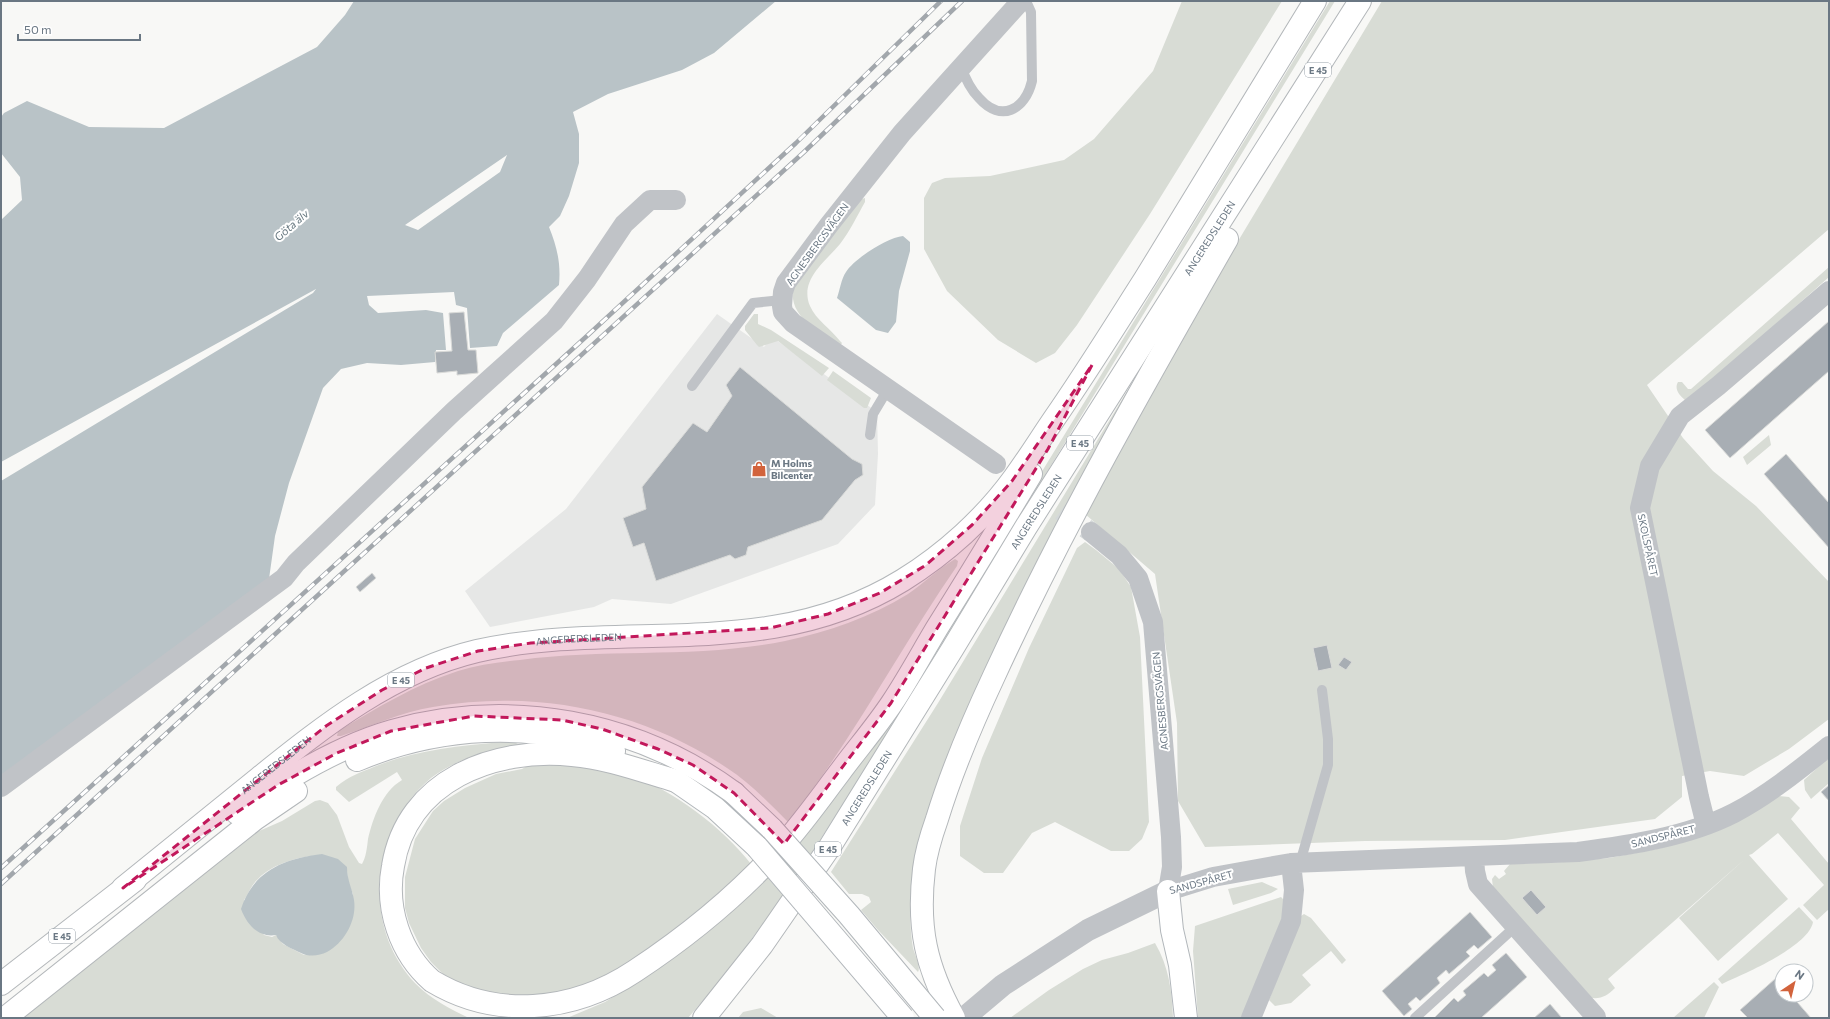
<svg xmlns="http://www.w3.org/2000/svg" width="1830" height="1019" font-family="Commissioner,sans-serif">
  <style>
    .built { fill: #e6e7e6 }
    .green { fill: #d8dcd5; fill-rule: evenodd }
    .water { fill: #b9c3c7; fill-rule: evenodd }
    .building { fill: #a8aeb4; stroke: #d9dad8 }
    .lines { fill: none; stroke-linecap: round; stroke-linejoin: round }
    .minor-tunnel { stroke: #d4d8d9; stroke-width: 20; stroke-dasharray: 20 10; stroke-linecap: butt }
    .secondary-casing { stroke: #b2b7bb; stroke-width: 24 }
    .trunk-casing { stroke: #b3b7ba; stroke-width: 24 }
    .service { stroke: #c0c3c7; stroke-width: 10 }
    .minor { stroke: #c0c3c7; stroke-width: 20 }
    .tertiary { stroke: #c0c3c7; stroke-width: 22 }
    .secondary { stroke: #fff; stroke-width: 22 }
    .trunk { stroke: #fff; stroke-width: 22 }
    .rail-casing { stroke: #a2a7ac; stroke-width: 4.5 }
    .rail { stroke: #fff; stroke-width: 3; stroke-dasharray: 9; stroke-linecap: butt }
    .secondary-bridge-casing { stroke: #b2b7bb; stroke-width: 24; stroke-linecap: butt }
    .secondary-bridge { stroke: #fff; stroke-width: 22 }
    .marked { fill: #c2185b; fill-opacity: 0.2; stroke: #c2185b; stroke-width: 3; stroke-dasharray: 8 5; stroke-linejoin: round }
    .labels { text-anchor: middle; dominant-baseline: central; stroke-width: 4; stroke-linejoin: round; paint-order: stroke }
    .shield { fill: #fff; stroke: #97a0a8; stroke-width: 1 }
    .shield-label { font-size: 9px; font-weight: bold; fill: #6a7783 }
    .street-label { font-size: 10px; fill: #6a7783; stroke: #fff }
    .poi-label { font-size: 10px; font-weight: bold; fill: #6a7783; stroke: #fff; text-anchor: start }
    .water-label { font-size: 11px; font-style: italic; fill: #66777f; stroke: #fff }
  </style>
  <rect width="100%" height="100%" fill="#f8f8f6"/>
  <path class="built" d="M 717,314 L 764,347 L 772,337 L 877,412 L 878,454 L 875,505 L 838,544 L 671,604 L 612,599 L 594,607 L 490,627 L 465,591 L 566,509 Z"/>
  <path class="green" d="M 1182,1 L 1282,1 L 1150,214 L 1077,325 L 1055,353 L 1036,363 L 998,340 L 947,291 L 924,249 L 924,198 L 932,183 L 945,178 L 990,176 L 1064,160 L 1094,139 L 1153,71 Z
    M 1330,1 L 1335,1 L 880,745 C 821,840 762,934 688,1018 L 567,1018 L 605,1002 L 671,960 L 701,936 L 766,877 L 1041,473 Z
    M 1382,1 L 1829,1 L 1829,229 L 1647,385 L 1683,438 L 1713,471 L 1756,506 L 1829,582 L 1829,719 L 1789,749 L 1744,776 L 1710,771 L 1682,776 L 1682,797 L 1655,819 L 1505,840 L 1365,841 L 1205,847 L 1178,801 L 1177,723 L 1155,574 L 1078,508 Z
    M 865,198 L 865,202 C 857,216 850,231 840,244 C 825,262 799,280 810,306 C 816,320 831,329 840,341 L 842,343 L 840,346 C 820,332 789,318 793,289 L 859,200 Z
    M 1829,267 L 1829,277 L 1724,370 L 1685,400 C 1679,395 1674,389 1678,382 L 1682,382 L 1688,389 L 1691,389 Z
    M 754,314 L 758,314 L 758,324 L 771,330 L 829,368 L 822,376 L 778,341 L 759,347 L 757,345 L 745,330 L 745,326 Z
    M 1149,355 L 913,878 C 910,902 909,925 913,948 C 915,955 921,967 918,972 L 878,930 L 861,910 L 871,902 L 869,897 L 862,894 L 849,894 L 831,872 L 938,703 Z
    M 833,371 L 871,398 L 867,408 L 864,408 L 827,380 Z
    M 1769,435 L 1771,445 L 1747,465 L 1743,457 Z
    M 1085,542 L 1096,550 L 1119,569 L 1131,587 L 1140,637 L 1149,822 L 1142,839 L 1129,851 L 1111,851 L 1055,822 L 1032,833 L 1003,873 L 984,873 L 960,856 L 960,826 L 982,758 L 1029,648 L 1077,548 Z
    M 955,559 L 958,561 L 957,566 C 899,650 852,741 788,822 C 769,803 750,783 727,768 C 641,710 535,689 433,707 C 401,712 372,726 341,736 L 337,736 L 338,731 C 377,708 414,685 458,671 C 478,665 499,662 520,660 C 608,648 698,659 785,641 C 828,632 871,617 908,594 C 924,583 939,568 955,559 Z
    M 502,742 L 516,743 L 521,746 C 491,749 456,759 431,778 C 371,828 360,926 416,984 C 431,999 450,1009 469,1018 L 21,1018 L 252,834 L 282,821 L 315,801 L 320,800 L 328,803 L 337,815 L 349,847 L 359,863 L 362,864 C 366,857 367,848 368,839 C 373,818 382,792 402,780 L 397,772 L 349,802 L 336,790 L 336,787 C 350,775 360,773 376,766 C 417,750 458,746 502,742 ZM 322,855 L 347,871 L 348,883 L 353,894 L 351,923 L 337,944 L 304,955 L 283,944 L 276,935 L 272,937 L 264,935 L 244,900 C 249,893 251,885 258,879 C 273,863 301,856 322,855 Z
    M 1826,760 L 1829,760 L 1829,783 L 1811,799 L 1805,790 L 1804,780 Z
    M 569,764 C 589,768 609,771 629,776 C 671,787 725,830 751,864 L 679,928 L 644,953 L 592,985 L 517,1002 L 457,985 L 442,973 L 431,962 L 421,948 L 409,923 L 405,908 L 405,877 L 415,839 L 433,811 L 444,801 L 465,788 L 496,774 L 522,769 L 529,765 Z
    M 1779,796 L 1789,797 L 1800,808 L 1791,819 L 1829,864 L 1829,909 L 1817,920 L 1803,905 L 1824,885 L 1778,833 L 1752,854 L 1749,855 L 1788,899 L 1718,961 L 1679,918 L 1745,859 L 1608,979 L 1615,988 C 1608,995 1602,999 1592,998 L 1493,888 L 1492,879 L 1495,875 L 1499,879 L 1506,874 L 1504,871 L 1510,864 L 1564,862 L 1609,858 L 1662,848 Z
    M 1262,882 L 1278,889 L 1271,893 L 1233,905 L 1228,889 Z
    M 1281,897 L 1284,900 L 1284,913 L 1242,1018 L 1198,1018 L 1193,951 L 1195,926 Z
    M 1799,907 L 1813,922 C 1809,946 1746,973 1726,982 L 1722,984 L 1718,979 Z
    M 1304,914 L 1311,918 L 1346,960 L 1342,964 L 1331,951 L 1302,975 L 1311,985 L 1291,1003 L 1275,1006 L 1269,1000 L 1301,916 Z
    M 1155,943 C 1169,967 1172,991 1173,1018 L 1010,1018 L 1049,990 L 1083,969 L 1102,960 L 1128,953 Z
    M 1714,982 L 1719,987 L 1704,1018 L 1673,1018 Z
    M 761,1008 L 778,1018 L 738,1018 L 743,1012 Z"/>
  <path class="water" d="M 354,1 L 776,1 L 714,53 L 682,70 L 608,94 L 573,112 L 579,134 L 579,163 L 569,196 L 560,216 L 549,227 C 557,247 561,263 559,285 L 503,333 L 497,346 L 470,348 L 467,308 L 456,305 L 454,292 L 367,296 L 369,305 L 378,313 L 426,310 L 443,313 L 446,350 L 436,350 L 435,362 L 401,365 L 367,363 L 341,369 L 323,388 L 289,483 L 275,536 L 269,579 L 1,777 L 1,481 L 313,293 L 316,289 L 1,462 L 1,220 L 22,200 L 20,177 L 1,153 L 1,117 L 4,113 L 27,101 L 89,127 L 164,128 L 317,47 L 345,15 ZM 507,155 L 500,172 L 418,230 L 405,225 Z
    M 903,236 L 910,242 L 910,251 L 899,291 L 896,322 L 888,333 L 876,330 L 837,298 C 840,290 841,279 846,272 C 854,259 888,237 903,236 Z
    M 322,854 L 338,859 L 347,867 C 347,880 352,888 354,900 C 357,920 345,942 327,952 C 319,956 309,957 301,953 C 293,949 279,944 276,935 C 259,938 247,925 241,909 C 254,870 284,859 322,854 Z"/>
  <path class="building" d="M 464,312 L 468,350 L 476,350 L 478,373 L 457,375 L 457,371 L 437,373 L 435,352 L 452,351 L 449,313 Z
    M 1829,321 L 1829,371 L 1730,458 L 1705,430 Z
    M 740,367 L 852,459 L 862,464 L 863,475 L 855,480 L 822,520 L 748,547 L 746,555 L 735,559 L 730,555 L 656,581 L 644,543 L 633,547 L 623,518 L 646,509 L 642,487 L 693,423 L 707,432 L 732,396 L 726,385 Z
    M 1786,454 L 1829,503 L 1829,548 L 1764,474 Z
    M 372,573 L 376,578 L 360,592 L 356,587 Z
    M 1327,645 L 1332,668 L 1318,671 L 1313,648 Z
    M 1344,657 L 1352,662 L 1346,670 L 1338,665 Z
    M 1829,785 L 1829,801 L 1821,792 Z
    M 1531,890 L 1546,907 L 1537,915 L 1522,898 Z
    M 1470,912 L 1492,937 L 1478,949 L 1474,945 L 1466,952 L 1470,956 L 1449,974 L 1446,970 L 1437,978 L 1440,983 L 1420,1001 L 1416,997 L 1408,1004 L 1412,1009 L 1404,1016 L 1382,991 Z
    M 1506,953 L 1527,977 L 1481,1018 L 1434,1018 L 1454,998 L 1458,1002 L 1466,995 L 1463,991 L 1484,973 L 1488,977 L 1496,970 L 1492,965 Z
    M 1776,978 L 1782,985 L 1782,995 L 1791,995 L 1811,1018 L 1748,1018 L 1740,1010 Z
    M 1550,1004 L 1562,1018 L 1534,1018 Z"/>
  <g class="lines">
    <path class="minor-tunnel" d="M 1012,476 L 1091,532"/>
    <g class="secondary-casing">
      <path id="secondary" d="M 676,781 L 715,808 L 757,847
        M 734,793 L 772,829
        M 1168,891 L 1172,930 L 1180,965 L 1186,1018"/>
    </g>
    <g class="trunk-casing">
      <g id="trunk">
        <path d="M 357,760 C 438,726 531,720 614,751"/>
        <path d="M 676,781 C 642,771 608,758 572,755 C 494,747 407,780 393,866 C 385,908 400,953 432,981 C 495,1019 572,1013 635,971 C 685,938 732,900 773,856 C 798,830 818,801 840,772 C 857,749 876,727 892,703 C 908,679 922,653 937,628 C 969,577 1000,526 1031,474"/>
        <path d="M 237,813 C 283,780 336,747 392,731 C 510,698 636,721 734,793"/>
        <path id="s1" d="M 123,888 C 169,851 214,814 259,778 C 325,725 393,671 477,651 C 623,618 767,664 903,580 C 945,554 985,518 1014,478 C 1028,459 1041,438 1054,419 C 1086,373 1115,326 1145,279 C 1202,186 1258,93 1315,1"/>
        <path d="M 1,984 L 135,880"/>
        <path d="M 5,1018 L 255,819 L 296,791"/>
        <path id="s2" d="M 704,1018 L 762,945 L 829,848 L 953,648 L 1026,527 L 1360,1"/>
        <path d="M 954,1018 C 926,967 917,928 924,869 C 926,852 931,836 937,819 C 952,770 972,723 994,676 C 1063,526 1145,382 1227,239"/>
      </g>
    </g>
    <path class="service" d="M 961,66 C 965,78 970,89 979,98 C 1001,123 1025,110 1032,81 L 1031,12 L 1026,1
      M 692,386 L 753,303 L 782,300
      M 870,435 L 873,414 L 888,389
      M 1300,863 L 1328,765 L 1328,739 L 1322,690
      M 1415,1018 L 1516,926"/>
    <path class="minor" d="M 996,464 L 793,323 L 783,312 L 782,306 L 783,292 L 786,283 L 829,225 L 902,133 L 1021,1
      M 1091,532 L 1119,555 L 1138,578 L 1153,622 L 1171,837 L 1172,867 L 1168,891 L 1213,877 L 1291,863 L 1578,852 C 1630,845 1687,837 1734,813 C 1768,795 1799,770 1829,746
      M 1,787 L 284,578 L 296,563 L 454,411 L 554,321 L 587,279 L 624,224 L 650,200 L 676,200
      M 1706,825 L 1699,797 L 1640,508 L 1650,466 L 1680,416 L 1718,386 L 1829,291
      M 1474,857 L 1475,871 L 1478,884 L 1596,1017
      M 1251,1018 L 1291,921 L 1294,890 L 1291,863"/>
    <path class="tertiary" d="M 964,1018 L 1003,985 L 1088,930 L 1168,891"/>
    <use href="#secondary" class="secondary"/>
    <use href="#trunk" class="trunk"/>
    <g class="rail-casing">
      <path id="rail" d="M 1,868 L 588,335 L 796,143 L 941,1
        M 1,884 L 803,153 L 962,1"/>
    </g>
    <use href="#rail" class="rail"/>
    <g class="secondary-bridge-casing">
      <path id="secondary-bridge" d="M 772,829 L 849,915 L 935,1018
        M 757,847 L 903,1018"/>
    </g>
    <use href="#secondary-bridge" class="secondary-bridge"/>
  </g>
  <path class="marked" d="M 1092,365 L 1048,449 L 891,703 L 784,844 L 734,793 L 693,765 L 658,749 L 602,729 L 562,720 L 474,716 L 391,731 L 337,753 L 278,785 L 123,888 L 326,726 L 382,690 L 426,668 L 478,651 L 531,643 L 770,628 L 828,614 L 880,593 L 926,565 L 972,525 L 1012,481 Z"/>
  <defs>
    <g id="shop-bare" transform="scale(1.2)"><path d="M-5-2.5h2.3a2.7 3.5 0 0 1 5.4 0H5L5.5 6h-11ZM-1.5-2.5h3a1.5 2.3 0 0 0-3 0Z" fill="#d2633c" stroke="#fff" stroke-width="2.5" paint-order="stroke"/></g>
  </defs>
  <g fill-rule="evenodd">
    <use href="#shop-bare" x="759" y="469"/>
  </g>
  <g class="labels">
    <g class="shield">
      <rect x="1305" y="63" width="26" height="14" rx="3"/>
      <rect x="1067" y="436" width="26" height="14" rx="3"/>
      <rect x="388" y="673" width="26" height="14" rx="3"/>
      <rect x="815" y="842" width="26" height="14" rx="3"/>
      <rect x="49" y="929" width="26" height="14" rx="3"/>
    </g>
    <g class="shield-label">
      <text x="1318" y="70">E 45</text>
      <text x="1080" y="443">E 45</text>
      <text x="401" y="680">E 45</text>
      <text x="828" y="849">E 45</text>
      <text x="62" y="936">E 45</text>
    </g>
    <g class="street-label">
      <text stroke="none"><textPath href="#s2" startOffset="930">ANGEREDSLEDEN</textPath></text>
      <text transform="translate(817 244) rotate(-54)">AGNESBERGSVÄGEN</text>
      <text stroke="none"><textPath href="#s2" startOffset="606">ANGEREDSLEDEN</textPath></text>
      <text transform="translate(1648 545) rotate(78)">SKOLSPÅRET</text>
      <text stroke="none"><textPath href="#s1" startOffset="532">ANGEREDSLEDEN</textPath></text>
      <text transform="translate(1160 701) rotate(-95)">AGNESBERGSVÄGEN</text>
      <text stroke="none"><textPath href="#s1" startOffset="196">ANGEREDSLEDEN</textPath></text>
      <text stroke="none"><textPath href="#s2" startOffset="282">ANGEREDSLEDEN</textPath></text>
      <text transform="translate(1663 836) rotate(-14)">SANDSPÅRET</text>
      <text transform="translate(1201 882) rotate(-15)">SANDSPÅRET</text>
    </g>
    <g class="poi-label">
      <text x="771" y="463">M Holms<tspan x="771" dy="12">Bilcenter</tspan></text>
    </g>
    <g class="water-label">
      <text transform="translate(291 225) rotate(-41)">Göta älv</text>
    </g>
  </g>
  <rect width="1830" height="1019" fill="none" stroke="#6a7783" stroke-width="4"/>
  <g transform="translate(1794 983) rotate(35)"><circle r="19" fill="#ffffff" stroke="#c3c9cd"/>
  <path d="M0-3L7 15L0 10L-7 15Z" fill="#d2633c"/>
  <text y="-6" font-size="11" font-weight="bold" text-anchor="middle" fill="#6a7783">N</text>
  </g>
  <path d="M18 34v6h122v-6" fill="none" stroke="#6a7783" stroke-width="2"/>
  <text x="24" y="34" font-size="12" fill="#6a7783" stroke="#ffffff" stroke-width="3" paint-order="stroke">50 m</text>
</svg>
